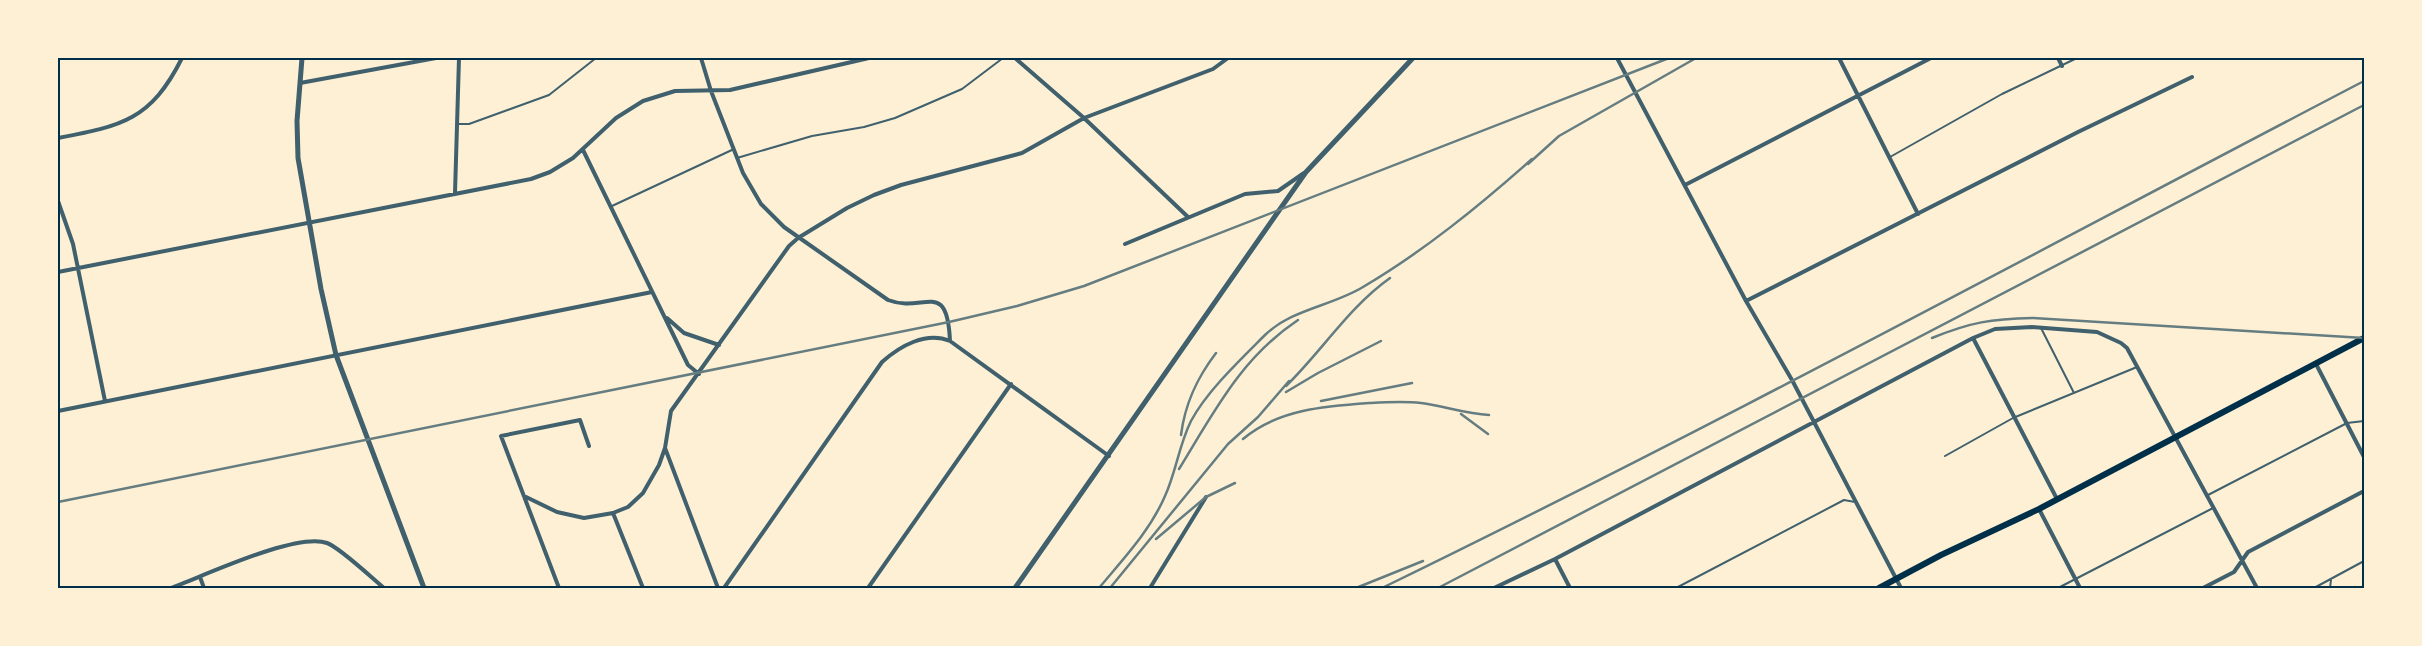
<svg xmlns="http://www.w3.org/2000/svg" width="2422" height="646" font-family="'Public Sans',sans-serif">
  <style>
    .lines { fill: none; stroke-linecap: round; stroke-linejoin: round }
    .service { stroke: #3f606c; stroke-width: 2 }
    .minor { stroke: #3f606c; stroke-width: 4 }
    .tertiary { stroke: #3f606c; stroke-width: 5 }
    .primary { stroke: #003049; stroke-width: 6 }
    .rail { stroke: #657d81; stroke-width: 2.5 }
    .neatline { fill: none; stroke: #003049; stroke-width: 2 }
  </style>
  <rect width="100%" height="100%" fill="#fdf0d5"/>
  <g class="lines">
    <path class="service" d="M 457,124 L 469,124 L 549,95 L 596,58
      M 1890,157 L 2002,94 L 2077,58
      M 737,158 L 812,136 L 864,127 L 895,118 L 962,89 L 1003,58
      M 612,206 L 734,149
      M 2041,328 L 2074,393
      M 1945,456 L 2013,418 L 2137,367
      M 2208,495 L 2347,423 L 2364,421
      M 1676,588 L 1844,500 L 1855,502
      M 2058,588 L 2213,508
      M 2314,588 L 2364,561
      M 2330,588 L 2331,580"/>
    <path class="minor" d="M 701,58 L 711,91 L 743,173 L 761,204 L 784,227 L 888,300 C 924,314 947,277 950,341 L 1109,456
      M 1015,58 L 1084,118 L 1188,217
      M 1617,58 L 1746,301 L 1792,380 L 1901,588
      M 1839,58 L 1918,214
      M 2058,58 L 2062,66
      M 300,83 L 436,58
      M 58,138 C 122,126 151,120 182,58
      M 583,150 L 688,365 L 699,374
      M 1685,185 L 1931,58
      M 455,193 L 459,58
      M 58,201 L 73,244 L 105,401
      M 1125,244 L 1245,194 L 1278,191 L 1304,173
      M 58,272 L 531,179 L 550,172 L 573,158 L 616,118 L 643,101 L 675,91 L 730,90 L 869,58
      M 1746,301 L 2078,132 L 2192,77
      M 667,318 L 684,333 L 719,345
      M 1973,338 L 2057,499
      M 2316,364 L 2364,457
      M 58,411 L 652,292
      M 665,448 L 718,588
      M 524,496 L 557,512 L 584,518 L 613,513 L 628,507 L 643,493 L 659,465 L 665,448 L 671,411 L 789,246 L 798,238 L 847,208 L 874,195 L 901,185 L 1022,153 L 1084,118 L 1213,69 L 1228,58
      M 2039,509 L 2080,588
      M 613,513 L 643,588
      M 1555,559 L 1570,588
      M 200,577 L 204,588
      M 171,588 C 204,576 296,532 327,543 C 339,547 372,578 384,588
      M 559,588 L 501,436 L 580,420 L 589,446
      M 724,588 L 882,362 C 900,346 926,331 950,341
      M 868,588 L 1011,384
      M 1150,588 L 1206,497
      M 1494,588 L 1555,559 L 1973,338 L 1995,329 L 2032,327 L 2097,332 L 2121,343 L 2127,348 L 2257,588
      M 2203,588 L 2234,572 L 2248,552 L 2364,491"/>
    <path class="tertiary" d="M 302,58 L 297,121 L 298,158 L 321,289 L 336,355 L 424,588
      M 1015,588 L 1306,172 L 1413,58"/>
    <path class="primary" d="M 1879,588 L 1941,555 L 2039,509 L 2364,338"/>
    <path class="rail" d="M 1528,164 L 1559,136 L 1696,58
      M 1932,338 C 1971,322 1991,319 2033,318 L 2364,338
      M 1286,386 C 1322,351 1349,307 1390,278
      M 1286,392 L 1318,373 L 1381,341
      M 1321,401 L 1412,383
      M 1461,414 L 1488,434
      M 1181,435 C 1185,403 1197,378 1216,353
      M 1243,439 C 1278,409 1327,406 1371,403 C 1387,402 1404,401 1421,403 C 1444,406 1466,414 1489,415
      M 1179,469 C 1214,412 1241,358 1298,320
      M 58,502 L 949,322 L 1017,306 L 1084,286 L 1669,58
      M 1156,539 L 1206,497 L 1235,483
      M 1099,588 C 1123,559 1150,531 1165,496 C 1176,472 1179,445 1191,421 C 1207,391 1241,359 1265,335 C 1292,309 1332,306 1363,287 C 1424,251 1479,206 1532,159
      M 1110,588 L 1228,444 L 1258,417 L 1289,381
      M 1356,588 L 1423,561
      M 1382,588 C 1713,427 2038,251 2364,81
      M 1438,588 L 2364,105"/>
  </g>
  <rect width="2422" height="646" fill="none" stroke="#fdf0d5" stroke-width="118"/>
  <rect x="59" y="59" width="2304" height="528" class="neatline"/>
</svg>
